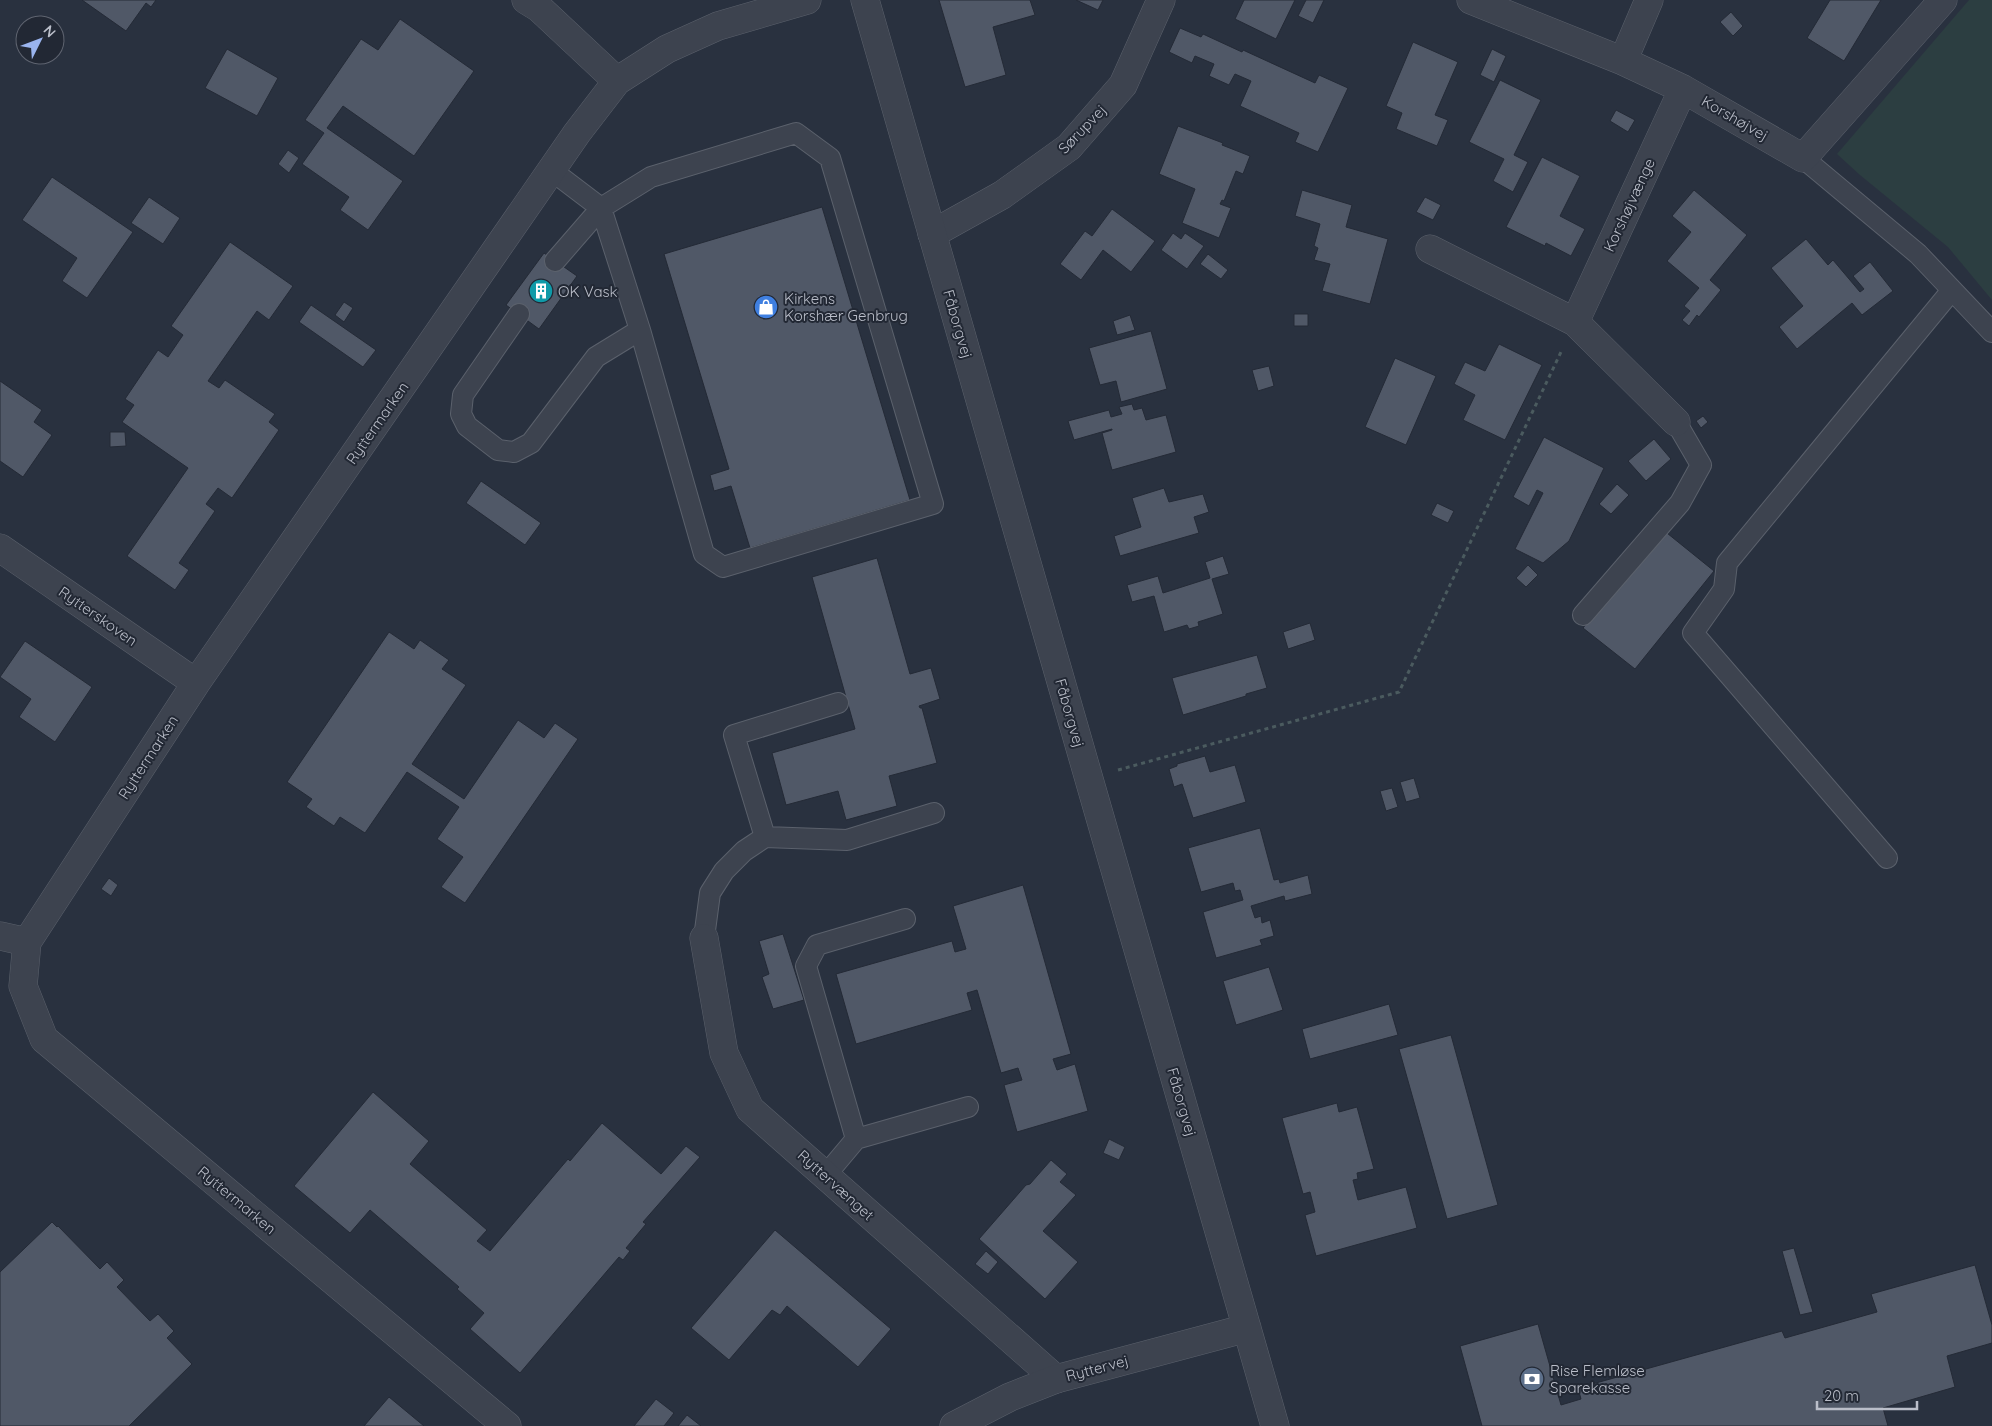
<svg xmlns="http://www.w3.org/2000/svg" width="1992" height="1426" font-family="Quicksand,sans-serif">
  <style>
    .green { fill: #2c3e41 }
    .building { fill: #505867; stroke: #242a36 }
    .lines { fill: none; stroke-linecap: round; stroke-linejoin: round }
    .service-casing { stroke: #5b616c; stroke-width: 22 }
    .minor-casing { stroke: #5b616c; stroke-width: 29 }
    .tertiary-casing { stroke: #5b616c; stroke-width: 29 }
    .path { stroke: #4b5b5f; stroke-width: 3; stroke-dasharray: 4 4; stroke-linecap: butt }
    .service { stroke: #3d434f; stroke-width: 20 }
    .minor { stroke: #3d434f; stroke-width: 28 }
    .tertiary { stroke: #3d434f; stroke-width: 28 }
    .labels { text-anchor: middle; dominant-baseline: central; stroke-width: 4; stroke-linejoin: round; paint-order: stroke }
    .street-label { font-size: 15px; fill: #babec9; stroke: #222834 }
    .poi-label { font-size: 15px; fill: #babec9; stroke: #222834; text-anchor: start }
  </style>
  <rect width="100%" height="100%" fill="#29313f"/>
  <path class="green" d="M 1969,0 L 1992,0 L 1992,300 L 1948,247 L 1860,175 L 1837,154 Z"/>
  <path class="building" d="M 82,0 L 156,0 L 151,7 L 146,3 L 126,31 Z
    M 939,0 L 1030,0 L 1035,15 L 993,27 L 1006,75 L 965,87 Z
    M 1076,0 L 1103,0 L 1098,10 Z
    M 1244,0 L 1295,0 L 1276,39 L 1235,19 Z
    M 1306,0 L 1324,0 L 1313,23 L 1298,16 Z
    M 1830,0 L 1881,0 L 1844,61 L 1807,38 Z
    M 1731,12 L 1743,26 L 1733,36 L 1720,22 Z
    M 400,19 L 474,71 L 414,156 L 343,106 L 327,128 L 403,181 L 368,230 L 340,210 L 349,197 L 302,164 L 324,133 L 305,120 L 361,39 L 378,50 Z
    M 1180,28 L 1201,37 L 1203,34 L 1242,52 L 1243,50 L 1315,83 L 1319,75 L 1348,88 L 1318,152 L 1295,142 L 1299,133 L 1240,106 L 1251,81 L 1235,74 L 1229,85 L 1209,76 L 1214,64 L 1195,56 L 1192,63 L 1169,52 Z
    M 1413,42 L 1458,62 L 1435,115 L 1448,120 L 1437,146 L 1396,129 L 1402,113 L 1386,106 Z
    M 227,49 L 278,78 L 257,116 L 205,88 Z
    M 1492,49 L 1506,56 L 1494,82 L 1480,75 Z
    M 1500,80 L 1541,100 L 1514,155 L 1528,162 L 1513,192 L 1493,181 L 1504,159 L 1469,142 Z
    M 1616,110 L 1635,120 L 1628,132 L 1610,121 Z
    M 1178,126 L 1223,143 L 1222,145 L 1250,156 L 1243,174 L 1236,171 L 1224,201 L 1222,200 L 1220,204 L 1231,208 L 1219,238 L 1182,223 L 1195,189 L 1159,174 Z
    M 288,150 L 299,158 L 289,173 L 278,164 Z
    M 1542,157 L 1580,176 L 1560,216 L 1585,229 L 1571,256 L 1546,243 L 1545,246 L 1506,227 Z
    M 52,177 L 133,232 L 87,298 L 62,281 L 77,258 L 22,220 Z
    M 1302,190 L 1352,205 L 1346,227 L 1388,239 L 1370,304 L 1322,291 L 1330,264 L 1314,260 L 1318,248 L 1314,246 L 1320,224 L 1295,216 Z
    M 1694,190 L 1747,235 L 1710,280 L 1721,290 L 1699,317 L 1697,315 L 1689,326 L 1682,320 L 1690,311 L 1684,306 L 1699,288 L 1667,261 L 1691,232 L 1672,216 Z
    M 149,197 L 180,218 L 163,244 L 131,223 Z
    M 1425,197 L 1441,205 L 1433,220 L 1416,212 Z
    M 822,207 L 910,500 L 750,548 L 731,486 L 714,491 L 710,475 L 729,469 L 664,254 Z
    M 1112,209 L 1155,241 L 1131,272 L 1103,250 L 1081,280 L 1060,264 L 1085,231 L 1092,236 Z
    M 1173,233 L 1181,239 L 1185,233 L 1204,246 L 1187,269 L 1161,250 Z
    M 1806,239 L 1828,265 L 1833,260 L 1860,292 L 1864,289 L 1853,276 L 1870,262 L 1893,291 L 1862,315 L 1852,303 L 1797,349 L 1779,327 L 1803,306 L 1771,268 Z
    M 230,242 L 293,286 L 269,320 L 257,311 L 208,381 L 219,388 L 225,380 L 275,414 L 269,422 L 279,430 L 232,498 L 218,488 L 206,504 L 215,511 L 179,563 L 189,570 L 175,590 L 127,556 L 188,468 L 122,422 L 134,405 L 125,399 L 158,350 L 168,357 L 183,335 L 171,326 Z
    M 544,253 L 577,276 L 539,329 L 506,305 Z
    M 1208,254 L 1228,270 L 1221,279 L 1200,264 Z
    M 344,302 L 353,308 L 344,322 L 335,315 Z
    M 311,305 L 376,350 L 363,367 L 299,322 Z
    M 1294,314 L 1308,314 L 1308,326 L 1294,326 Z
    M 1130,315 L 1135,330 L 1117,335 L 1113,321 Z
    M 1151,331 L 1167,389 L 1121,402 L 1116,381 L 1100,385 L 1089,348 Z
    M 1499,344 L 1542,365 L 1505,440 L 1463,420 L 1475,395 L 1454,384 L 1465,362 L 1485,371 Z
    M 1395,358 L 1436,376 L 1406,445 L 1365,427 Z
    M 1269,366 L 1274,386 L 1258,391 L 1252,370 Z
    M 0,381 L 42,410 L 34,422 L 52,435 L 23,477 L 0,461 Z
    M 1132,404 L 1134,410 L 1142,408 L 1146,420 L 1166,415 L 1176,452 L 1112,470 L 1102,433 L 1112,430 L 1112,429 L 1074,440 L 1068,421 L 1109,410 L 1111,417 L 1122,414 L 1119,407 Z
    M 1703,416 L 1708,422 L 1701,428 L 1696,421 Z
    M 110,432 L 125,432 L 126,446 L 110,447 Z
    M 1544,437 L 1604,468 L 1569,541 L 1543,563 L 1515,549 L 1543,493 L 1537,490 L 1529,506 L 1513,497 Z
    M 1654,439 L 1671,459 L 1646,481 L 1628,461 Z
    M 481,481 L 541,523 L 525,545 L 466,503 Z
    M 1617,484 L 1629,495 L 1611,514 L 1599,504 Z
    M 1164,488 L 1169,502 L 1203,494 L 1209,512 L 1194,517 L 1199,533 L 1120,556 L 1114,536 L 1141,527 L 1132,498 Z
    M 1437,503 L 1454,511 L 1448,523 L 1431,515 Z
    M 1662,529 L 1714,571 L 1635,669 L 1583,628 Z
    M 1223,556 L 1229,574 L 1212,579 L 1223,614 L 1198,622 L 1199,626 L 1189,629 L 1187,625 L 1164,632 L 1154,596 L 1132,602 L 1127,585 L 1158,576 L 1163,593 L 1210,578 L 1205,562 Z
    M 877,558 L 910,674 L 931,668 L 940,699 L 919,706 L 920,708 L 922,708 L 937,763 L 889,776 L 897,806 L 846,820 L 838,791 L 786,805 L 772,753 L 855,729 L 812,577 Z
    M 1528,565 L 1538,575 L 1526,587 L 1516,578 Z
    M 1310,623 L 1315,640 L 1288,649 L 1283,632 Z
    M 389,632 L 414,649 L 420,640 L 449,660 L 442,669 L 466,685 L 412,764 L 464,799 L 518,720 L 544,738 L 555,723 L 578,739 L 465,903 L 441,887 L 463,857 L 437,839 L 459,807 L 407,772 L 365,833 L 340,817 L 334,826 L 306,807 L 312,799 L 287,782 Z
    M 25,641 L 92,687 L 55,742 L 19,717 L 31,699 L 0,677 Z
    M 1257,655 L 1267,688 L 1246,694 L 1246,696 L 1183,715 L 1172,678 Z
    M 1205,756 L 1210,772 L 1235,765 L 1246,802 L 1193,818 L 1182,784 L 1174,787 L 1169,769 L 1177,766 L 1177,764 Z
    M 1414,778 L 1420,798 L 1406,802 L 1400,782 Z
    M 1392,788 L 1398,807 L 1386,811 L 1380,791 Z
    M 1260,828 L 1274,880 L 1279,879 L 1280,883 L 1308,875 L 1312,894 L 1285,901 L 1284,896 L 1251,906 L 1255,918 L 1261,916 L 1262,923 L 1270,920 L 1274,936 L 1260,940 L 1262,945 L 1216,958 L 1203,912 L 1243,900 L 1240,890 L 1235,891 L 1233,883 L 1201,892 L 1188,848 Z
    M 109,878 L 118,885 L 111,896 L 101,889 Z
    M 1023,885 L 1071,1054 L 1053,1059 L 1057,1070 L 1075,1064 L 1088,1111 L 1017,1132 L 1004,1085 L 1022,1080 L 1018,1068 L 1001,1073 L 977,990 L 967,993 L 972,1010 L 856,1044 L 836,974 L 952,941 L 955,952 L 966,949 L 953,906 Z
    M 783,934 L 804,1000 L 773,1009 L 762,977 L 769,974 L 759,941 Z
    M 1269,967 L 1283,1010 L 1236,1025 L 1223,981 Z
    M 1389,1004 L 1398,1035 L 1310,1059 L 1302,1029 Z
    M 1451,1035 L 1498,1205 L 1447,1219 L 1399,1049 Z
    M 373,1092 L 429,1141 L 410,1164 L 487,1230 L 477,1241 L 490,1251 L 568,1159 L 570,1161 L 602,1123 L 661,1174 L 686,1146 L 700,1157 L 643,1222 L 646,1224 L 626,1248 L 630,1251 L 623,1260 L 619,1257 L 520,1373 L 470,1329 L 484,1313 L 457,1289 L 459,1287 L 370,1210 L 350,1233 L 294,1186 Z
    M 1337,1103 L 1339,1112 L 1357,1107 L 1374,1169 L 1357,1173 L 1358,1179 L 1353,1180 L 1358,1200 L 1406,1187 L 1417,1228 L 1316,1256 L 1305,1215 L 1315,1212 L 1310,1192 L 1303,1194 L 1282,1118 Z
    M 1109,1139 L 1125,1147 L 1119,1160 L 1103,1153 Z
    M 1051,1160 L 1067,1174 L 1060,1182 L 1076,1195 L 1043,1231 L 1078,1262 L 1045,1299 L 979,1239 L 1026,1185 L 1030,1184 Z
    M 52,1222 L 57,1227 L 58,1226 L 100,1269 L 107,1262 L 124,1280 L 117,1287 L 150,1321 L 158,1314 L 174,1331 L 167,1338 L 192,1364 L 129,1426 L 0,1426 L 0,1272 Z
    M 775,1230 L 891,1329 L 858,1367 L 787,1306 L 780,1315 L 772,1310 L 729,1360 L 691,1328 Z
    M 1794,1248 L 1813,1312 L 1800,1315 L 1782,1251 Z
    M 986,1251 L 998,1262 L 988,1274 L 975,1264 Z
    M 1975,1265 L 1992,1325 L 1992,1343 L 1947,1356 L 1955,1387 L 1883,1408 L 1888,1426 L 1482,1426 L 1460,1346 L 1538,1324 L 1561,1405 L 1581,1399 L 1578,1388 L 1782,1331 L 1785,1338 L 1877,1312 L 1871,1294 Z
    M 389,1397 L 424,1426 L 364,1426 Z
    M 656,1399 L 674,1413 L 664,1426 L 634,1426 Z
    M 687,1415 L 701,1426 L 678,1426 Z"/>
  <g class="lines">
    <g class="service-casing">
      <path id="service" d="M 1803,158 L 1918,254 L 1992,332
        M 551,170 L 601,208 L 651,177 L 796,133 L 830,158 L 933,504 L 723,567 L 704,554 L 640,330 L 601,208
        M 555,261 L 601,208
        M 519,314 L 463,395 L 461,414 L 467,426 L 498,450 L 514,452 L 531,443 L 596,357 L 640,330
        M 1583,615 L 1680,503 L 1701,465 L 1676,422
        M 765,837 L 734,735 L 838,703
        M 1887,858 L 1693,633 L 1724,589 L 1727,563 L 1952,290
        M 704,938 L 710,893 L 724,871 L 744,851 L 765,837 L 847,840 L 934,813
        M 856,1139 L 806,966 L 817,945 L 905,919
        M 825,1176 L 856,1139 L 968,1107"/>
    </g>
    <g class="minor-casing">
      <path id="minor" d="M 526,0 L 539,8 L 617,81
        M 1471,0 L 1623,61 L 1683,89 L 1803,158 L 1943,0
        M 1623,61 L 1649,0
        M 932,234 L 1002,195 L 1069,147 L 1123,85 L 1161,0
        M 1430,249 L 1575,322 L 1676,422
        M 1575,322 L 1683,89
        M 0,548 L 196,683
        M 0,936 L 27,942
        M 704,938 L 724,1053 L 750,1109 L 1056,1379
        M 507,1426 L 44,1039 L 23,986 L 27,942 L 196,683 L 577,133 L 617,81 L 667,49 L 718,26 L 807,0"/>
    </g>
    <g class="tertiary-casing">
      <path id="tertiary" d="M 865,0 L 1275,1426
        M 954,1426 L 1010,1397 L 1056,1379 L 1247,1328"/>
    </g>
    <path class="path" d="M 1118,770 L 1399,692 L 1561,352"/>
    <use href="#service" class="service"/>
    <use href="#minor" class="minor"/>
    <use href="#tertiary" class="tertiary"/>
  </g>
  <defs>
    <g id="building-disc" transform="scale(1.25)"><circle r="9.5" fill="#0f9aa8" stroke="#222834"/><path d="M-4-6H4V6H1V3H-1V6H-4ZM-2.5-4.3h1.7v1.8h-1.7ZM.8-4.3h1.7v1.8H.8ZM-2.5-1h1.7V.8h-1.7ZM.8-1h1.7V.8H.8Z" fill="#fff"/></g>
    <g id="shop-disc" transform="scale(1.25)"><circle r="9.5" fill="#3f7fe0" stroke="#222834"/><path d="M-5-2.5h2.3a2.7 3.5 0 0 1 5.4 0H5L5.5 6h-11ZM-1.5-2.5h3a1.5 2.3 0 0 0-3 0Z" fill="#fff"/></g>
    <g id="bank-disc" transform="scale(1.25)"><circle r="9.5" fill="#5c6f8a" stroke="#222834"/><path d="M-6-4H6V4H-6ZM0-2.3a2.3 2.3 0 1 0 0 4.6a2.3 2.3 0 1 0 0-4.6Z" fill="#fff"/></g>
  </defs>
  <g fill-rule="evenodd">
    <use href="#building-disc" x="541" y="291"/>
    <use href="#shop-disc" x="766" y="307"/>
    <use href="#bank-disc" x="1532" y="1379"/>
  </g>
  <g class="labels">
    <g class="street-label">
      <text transform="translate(1735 118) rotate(30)">Korshøjvej</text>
      <text transform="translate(1082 129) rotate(-46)">Sørupvej</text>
      <text transform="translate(1629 205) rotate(-65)">Korshøjvænge</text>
      <text transform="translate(958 324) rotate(74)">Fåborgvej</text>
      <text transform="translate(377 423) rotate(-55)">Ryttermarken</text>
      <text transform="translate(98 616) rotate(35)">Rytterskoven</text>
      <text transform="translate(1070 713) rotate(74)">Fåborgvej</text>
      <text transform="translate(148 757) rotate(-57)">Ryttermarken</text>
      <text transform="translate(1182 1102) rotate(74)">Fåborgvej</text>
      <text transform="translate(836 1185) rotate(42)">Ryttervænget</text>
      <text transform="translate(237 1200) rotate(40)">Ryttermarken</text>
      <text transform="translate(1097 1368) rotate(-15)">Ryttervej</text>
    </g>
    <g class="poi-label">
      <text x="558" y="291">OK Vask</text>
      <text x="784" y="298">Kirkens<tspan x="784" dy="17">Korshær Genbrug</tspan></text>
      <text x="1550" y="1370">Rise Flemløse<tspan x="1550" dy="17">Sparekasse</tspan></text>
    </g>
  </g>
  <g transform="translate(40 40) rotate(48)"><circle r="24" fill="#222834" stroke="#5f6470"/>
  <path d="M0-4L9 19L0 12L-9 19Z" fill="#9ab4ee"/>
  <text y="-8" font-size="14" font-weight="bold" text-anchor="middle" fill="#babec9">N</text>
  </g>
  <path d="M1817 1401v8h100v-8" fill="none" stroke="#babec9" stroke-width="2.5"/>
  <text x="1824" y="1401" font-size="15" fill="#babec9" stroke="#222834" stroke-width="4" paint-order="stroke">20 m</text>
</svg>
